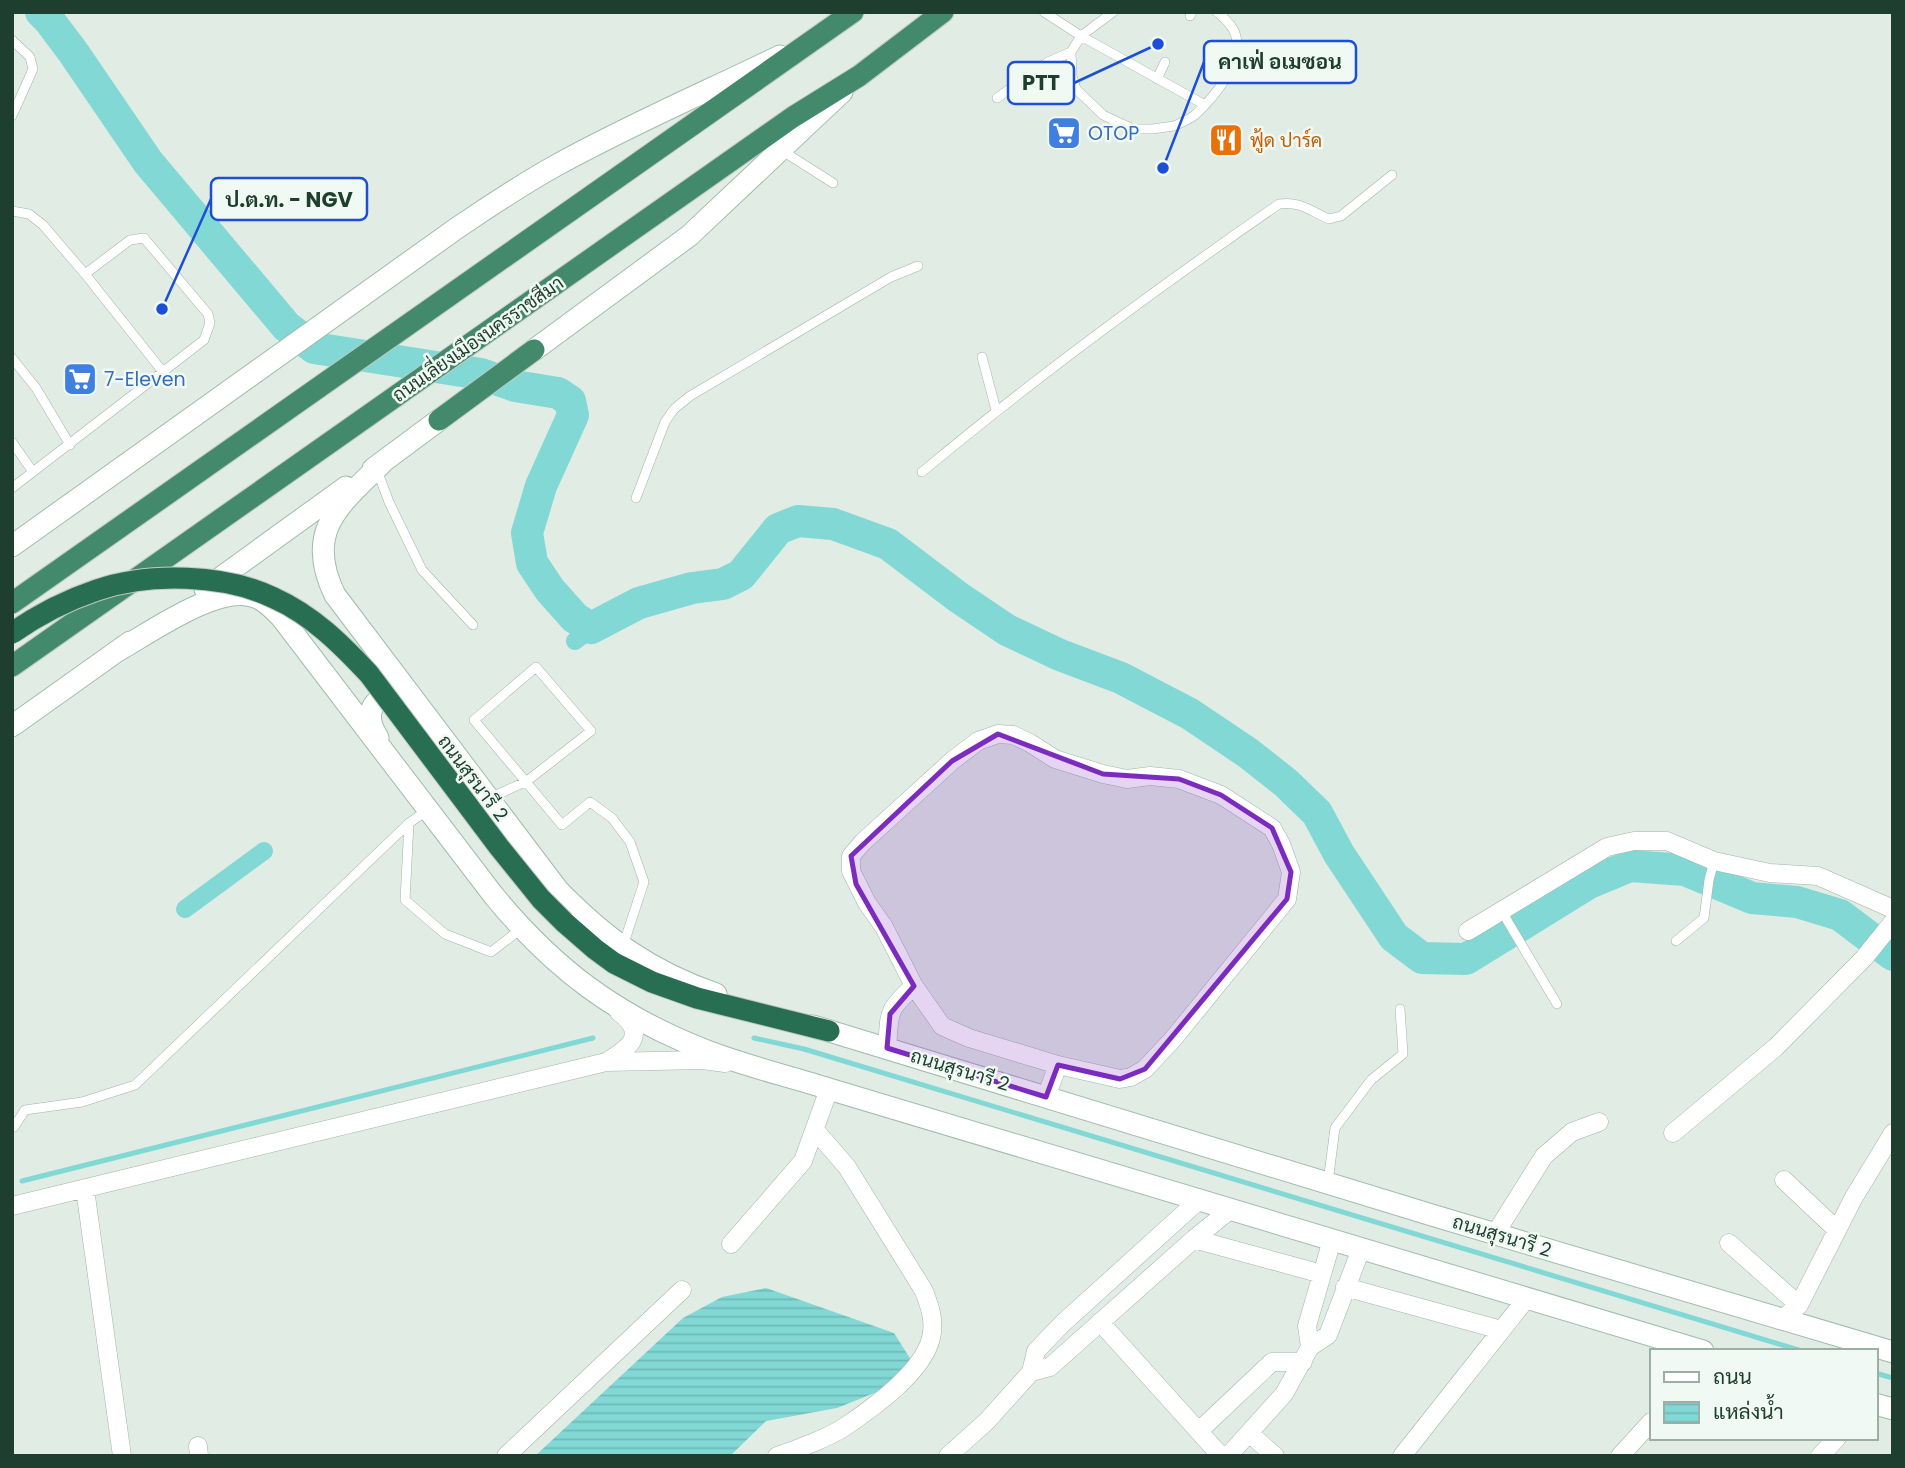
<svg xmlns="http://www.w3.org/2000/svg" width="1905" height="1468" font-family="Poppins,Sarabun,sans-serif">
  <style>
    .water { fill: url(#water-rules) }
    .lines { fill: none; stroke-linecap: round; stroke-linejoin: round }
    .stream { stroke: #81d8d5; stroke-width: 5 }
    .canal { stroke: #81d8d5; stroke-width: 18 }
    .river { stroke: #81d8d5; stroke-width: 32 }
    .service-casing { stroke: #a2b5aa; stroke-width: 10 }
    .minor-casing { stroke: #a2b5aa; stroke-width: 19 }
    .secondary-casing { stroke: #a0bcad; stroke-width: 23 }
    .trunk-casing { stroke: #c0c9c5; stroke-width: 23 }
    .motorway-casing { stroke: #c0c9c5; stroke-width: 23 }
    .service { stroke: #fff; stroke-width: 9 }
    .minor { stroke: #fff; stroke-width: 18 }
    .secondary { stroke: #fff; stroke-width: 21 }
    .trunk { stroke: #438a6c; stroke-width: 21 }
    .motorway { stroke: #276e52; stroke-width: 21 }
    .motorway-bridge-casing { stroke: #c0c9c5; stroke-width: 23; stroke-linecap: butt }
    .motorway-bridge { stroke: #276e52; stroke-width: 21 }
    .marked { fill: #7b2cbf; fill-opacity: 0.2; stroke: #7b2cbf; stroke-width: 5; stroke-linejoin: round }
    .labels { text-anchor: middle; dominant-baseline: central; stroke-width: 5; stroke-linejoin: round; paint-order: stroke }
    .shop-label { font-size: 19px; fill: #366cbe; stroke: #f0f9f3; text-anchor: start }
    .food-label { font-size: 19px; fill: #c56008; stroke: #f0f9f3; text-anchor: start }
    .street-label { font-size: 19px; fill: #1e3f30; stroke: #f0f9f3 }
    .leader { fill: none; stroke: #1d4ed8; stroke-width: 2.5 }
    .callout-dot { fill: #1d4ed8; stroke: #f0f9f3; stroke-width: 2.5 }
    .callout { fill: #f0f9f3; stroke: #1d4ed8; stroke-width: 2.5 }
    .callout-label { font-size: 21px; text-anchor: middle; font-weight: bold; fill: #1e3f30 }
  </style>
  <defs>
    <pattern id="water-rules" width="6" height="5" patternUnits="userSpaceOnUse" patternTransform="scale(1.75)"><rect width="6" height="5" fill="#81d8d5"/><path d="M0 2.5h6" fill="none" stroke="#6fbab7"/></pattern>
  </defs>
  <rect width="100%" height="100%" fill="#e0ece4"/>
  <path class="water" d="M 766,1288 L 894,1333 L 911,1360 L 892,1386 L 837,1408 L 766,1421 L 730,1456 L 535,1456 L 683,1318 L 722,1297 Z"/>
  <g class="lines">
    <path class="stream" d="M 754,1038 L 804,1049 L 1802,1351
      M 22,1181 L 593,1038
      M 1875,1373 L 1893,1378"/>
    <path class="canal" d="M 575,641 L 591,628
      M 185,909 L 264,851"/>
    <path class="river" d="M 41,12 L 49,20 L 73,52 L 148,162 L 286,326 L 314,348 L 481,374 L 515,386 L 558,393 L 570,401 L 573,415 L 541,486 L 527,533 L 532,563 L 550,590 L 575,618 L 591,628 L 639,603 L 692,588 L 723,584 L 741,575 L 778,529 L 798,521 L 833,524 L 888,544 L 958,597 L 1007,630 L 1060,655 L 1121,678 L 1190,714 L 1248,753 L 1286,783 L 1317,813 L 1339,854 L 1394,937 L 1422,958 L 1466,959 L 1589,883 L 1630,866 L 1685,870 L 1752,898 L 1797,902 L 1840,915 L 1893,955"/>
    <g class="service-casing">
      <path id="service" d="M 1044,12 L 1081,36 L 1113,12
        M 1190,16 L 1192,12
        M 12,40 L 30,57 L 33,69 L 12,116
        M 1157,79 L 1165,62
        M 997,98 L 1048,62 L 1071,52
        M 1205,105 L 1195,115 L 1187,120 L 1174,126 L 1152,129 L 1133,129 L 1103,115 L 1076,89 L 1072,76 L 1071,52 L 1081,36 L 1205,105 C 1221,88 1247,54 1233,29 C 1229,22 1223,17 1217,12
        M 781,150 L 833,183
        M 12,211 L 29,214 L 43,225 L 85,274 L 163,372
        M 982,357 L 996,410
        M 12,358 L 36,388 L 70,445
        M 12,442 L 33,472
        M 377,470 L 389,502 L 422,570 L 473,625
        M 922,472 C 1036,377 1156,289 1279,204 C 1301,201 1310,211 1329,219 L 1341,216 L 1392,175
        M 12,488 L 204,340 L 210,323 L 208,314 L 144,238 L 130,240 L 85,274
        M 636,498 L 665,422 L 674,409 L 690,396 L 891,277 L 918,266
        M 490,798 L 527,781 L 591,731 L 536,667 L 474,720 L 562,825 L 590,802 L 612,818 L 630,842 L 644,882 L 623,946
        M 428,810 L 409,823 L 405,900 L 445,934 L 491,952 L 521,929
        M 1502,910 L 1508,922 L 1557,1004
        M 1676,941 L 1704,918 L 1709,880 L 1714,861
        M 14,1127 L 25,1110 L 82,1102 L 135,1085 L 409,823
        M 1328,1182 L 1335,1128 L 1371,1080 L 1403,1054 L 1400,1009"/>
    </g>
    <g class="minor-casing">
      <path id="minor" d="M 1468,931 L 1607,847 L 1634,841 L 1667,841 L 1714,861 L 1770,873 L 1818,876 L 1893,909
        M 619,1012 C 648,1034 630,1048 606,1062 L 702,1060 L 725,1063
        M 887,1048 C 890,1012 886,1011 914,986
        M 1046,1097 L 1058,1065 L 1120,1079 L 1131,1077 L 1145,1069 L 1173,1039 L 1287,899 L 1291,872 L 1281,844 L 1272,828 L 1221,795 L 1179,779 L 1150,776 L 1127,779 L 1103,774 L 1055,759 L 1030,743 L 1013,735 L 998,734 L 978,741 L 952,761 L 863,842 L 851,856 L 851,871 L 867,903 L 884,927 L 914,986 L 942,1026 L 969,1038 L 1058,1065
        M 1673,1133 L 1776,1047 L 1864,958 L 1893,922
        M 1784,1180 L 1837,1230
        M 85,1189 L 122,1456
        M 12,1206 L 606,1062
        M 1495,1234 L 1544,1156 L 1572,1132 L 1599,1122
        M 1194,1239 L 1322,1274
        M 1729,1243 L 1799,1305
        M 731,1244 L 803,1161 L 829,1089
        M 1345,1287 L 1501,1330
        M 1781,1320 L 1799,1305 L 1854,1197 L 1893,1133
        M 1100,1322 L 1221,1456
        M 1310,1347 L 1307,1326 L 1332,1240
        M 1031,1372 L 1050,1367 L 1194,1239 L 1231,1209
        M 1199,1431 L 1272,1362 L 1303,1362
        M 1249,1433 L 1275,1456
        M 198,1446 L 199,1456
        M 506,1456 L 682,1290
        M 777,1456 C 796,1450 830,1437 846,1426 C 874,1407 923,1372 931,1338 C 935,1321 930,1307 924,1291 L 847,1167 L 815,1130
        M 948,1456 L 987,1421 L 1031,1372 L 1036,1351 L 1063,1323 L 1199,1200
        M 1228,1456 L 1284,1394 L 1310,1347 L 1328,1335 L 1361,1249
        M 1402,1456 L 1527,1298
        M 1620,1456 L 1651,1422
        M 1820,1456 L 1837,1438"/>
    </g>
    <g class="secondary-casing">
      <path id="secondary" d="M 534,350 L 689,236 L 842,92
        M 383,462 C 341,504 303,530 335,595 L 558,890 C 607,940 650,971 716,994
        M 373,469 L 439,420
        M 12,546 L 457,228 C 490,206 522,184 557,165 C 629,125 706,92 780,56
        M 205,589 L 346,487
        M 119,650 C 151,632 219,583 255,597 C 265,600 273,609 281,617 L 494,896 C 555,970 617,1016 707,1051 C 746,1066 788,1076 829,1089 L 1703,1351
        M 12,726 L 130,642
        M 378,738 C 375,733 372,728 371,722 C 367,702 386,691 403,698
        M 813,1026 L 1435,1216 L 1893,1352
        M 1875,1404 L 1893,1409"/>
    </g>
    <g class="trunk-casing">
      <path id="trunk" d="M 439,420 L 534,350
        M 12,603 L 853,12
        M 12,666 L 793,117 L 859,76 L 943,12"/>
    </g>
    <g class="motorway-casing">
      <path id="motorway" d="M 564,922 L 595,949 L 614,963 L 652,982 L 697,998 L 829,1031"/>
    </g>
    <use href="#service" class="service"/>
    <use href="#minor" class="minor"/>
    <use href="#secondary" class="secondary"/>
    <use href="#trunk" class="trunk"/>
    <use href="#motorway" class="motorway"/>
    <g class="motorway-bridge-casing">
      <path id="motorway-bridge" d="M 12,633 C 38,615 67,600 97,590 C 149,572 225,574 274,598 C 312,615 341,644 369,674 L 499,847 L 541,899 L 564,922"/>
    </g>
    <use href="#motorway-bridge" class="motorway-bridge"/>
  </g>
  <path class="marked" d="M 998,734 L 1103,774 L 1179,779 L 1221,795 L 1272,828 L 1291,872 L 1287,899 L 1145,1069 L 1120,1079 L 1058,1065 L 1046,1097 L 887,1048 L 890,1014 L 914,986 L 856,884 L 851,856 L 952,761 Z"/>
  <defs>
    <g id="supermarket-square" transform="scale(1.75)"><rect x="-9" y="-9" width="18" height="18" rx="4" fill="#3f7fe0" stroke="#f0f9f3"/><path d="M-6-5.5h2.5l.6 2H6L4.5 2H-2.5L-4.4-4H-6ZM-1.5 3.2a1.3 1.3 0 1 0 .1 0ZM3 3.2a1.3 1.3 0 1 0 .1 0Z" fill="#fff"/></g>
    <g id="restaurant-square" transform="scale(1.75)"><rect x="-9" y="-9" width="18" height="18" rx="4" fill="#e8710a" stroke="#f0f9f3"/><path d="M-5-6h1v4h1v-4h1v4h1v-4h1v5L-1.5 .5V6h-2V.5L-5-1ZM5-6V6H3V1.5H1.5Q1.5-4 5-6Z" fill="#fff"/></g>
  </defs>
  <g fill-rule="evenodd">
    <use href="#supermarket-square" x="1064" y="133"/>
    <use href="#restaurant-square" x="1226" y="140"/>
    <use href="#supermarket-square" x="80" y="379"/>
  </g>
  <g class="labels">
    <g class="shop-label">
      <text x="1088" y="133">OTOP</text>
      <text x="104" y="379">7-Eleven</text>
    </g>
    <g class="food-label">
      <text x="1250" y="140">ฟู้ด ปาร์ค</text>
    </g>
    <g class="street-label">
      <text transform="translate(478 339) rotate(-35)">ถนนเลี่ยงเมืองนครราชสีมา</text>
      <text transform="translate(473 778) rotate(53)">ถนนสุรนารี 2</text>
      <text transform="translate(960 1070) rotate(17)">ถนนสุรนารี 2</text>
      <text transform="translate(1502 1236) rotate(17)">ถนนสุรนารี 2</text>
    </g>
  </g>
  <path class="leader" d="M1163 168L1204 62M1158 44L1074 83M162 309L211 199"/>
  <g class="callout-dot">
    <circle cx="1163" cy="168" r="7"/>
    <circle cx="1158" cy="44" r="7"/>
    <circle cx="162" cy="309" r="7"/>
  </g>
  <g class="callout">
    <rect x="1204" y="41" width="152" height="42" rx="7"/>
    <rect x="1008" y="62" width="66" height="42" rx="7"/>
    <rect x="211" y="178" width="156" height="42" rx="7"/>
  </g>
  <g class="callout-label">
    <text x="1280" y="69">คาเฟ่ อเมซอน</text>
    <text x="1041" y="90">PTT</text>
    <text x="289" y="207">ป.ต.ท. - NGV</text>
  </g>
  <rect width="1905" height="1468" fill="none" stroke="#1e3f30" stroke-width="28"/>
  <rect x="1650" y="1349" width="228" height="91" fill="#f0f9f3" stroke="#9cafa5" stroke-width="2"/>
  <rect x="1664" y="1372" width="35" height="10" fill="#ffffff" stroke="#9cafa5" stroke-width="2"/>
  <text x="1713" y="1384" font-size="21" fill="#1e3f30">ถนน</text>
  <rect x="1664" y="1402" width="35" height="21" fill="url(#water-rules)" stroke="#9cafa5" stroke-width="2"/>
  <text x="1713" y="1419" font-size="21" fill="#1e3f30">แหล่งน้ำ</text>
</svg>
